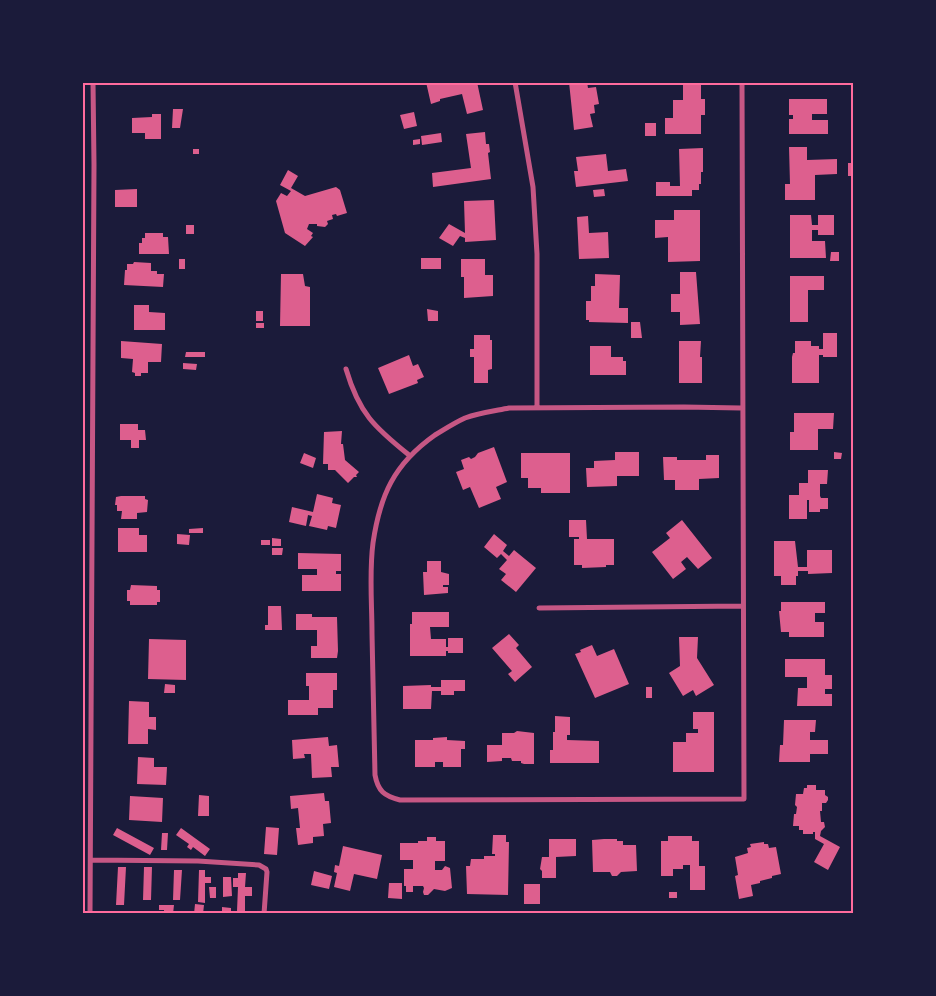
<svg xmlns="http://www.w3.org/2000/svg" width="936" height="996" font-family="'DM Sans',sans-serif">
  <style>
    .building { fill: #dd5f8e }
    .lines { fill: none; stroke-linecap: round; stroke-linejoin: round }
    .minor { stroke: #c65784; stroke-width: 5 }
    .neatline { fill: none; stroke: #ff6b9d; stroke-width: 2 }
  </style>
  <rect width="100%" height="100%" fill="#1b1b3a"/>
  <path class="building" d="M 426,82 L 477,82 L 483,110 L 467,114 L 462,94 L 440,99 L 440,101 L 431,104 Z
    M 569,82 L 587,82 L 588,88 L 596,87 L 599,104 L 594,105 L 595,113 L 590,114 L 593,127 L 574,130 Z
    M 683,84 L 701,84 L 701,99 L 705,99 L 705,115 L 701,115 L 701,134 L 665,134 L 665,118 L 673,118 L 673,100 L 683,100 Z
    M 789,99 L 827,99 L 827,114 L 812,114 L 812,120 L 828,120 L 828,134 L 789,134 L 789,119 L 793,119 L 793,115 L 789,115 Z
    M 173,109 L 183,109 L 180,128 L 172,128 Z
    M 414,112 L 417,126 L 404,129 L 400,115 Z
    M 152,114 L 161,114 L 161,139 L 145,139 L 145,133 L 132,133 L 132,118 L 152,117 Z
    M 645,123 L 656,123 L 656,136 L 645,136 Z
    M 485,132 L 486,144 L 489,144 L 490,152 L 488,153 L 491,179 L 433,187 L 432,173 L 471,168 L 466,134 Z
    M 441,133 L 442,142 L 422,145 L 421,136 Z
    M 420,139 L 420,144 L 413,145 L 413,140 Z
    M 789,147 L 807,147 L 807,160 L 837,159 L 837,174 L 815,175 L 815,200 L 785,200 L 785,184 L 790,184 Z
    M 703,148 L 703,172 L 701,172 L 701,184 L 699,184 L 699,190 L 692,190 L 692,196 L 656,196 L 656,182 L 670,182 L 670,186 L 680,186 L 679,149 Z
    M 193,149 L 199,149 L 199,154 L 193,154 Z
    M 606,154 L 608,171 L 626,169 L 628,181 L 576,187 L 574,171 L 578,171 L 576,157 Z
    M 848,163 L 854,163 L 854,176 L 848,176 Z
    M 288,170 L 298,176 L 291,188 L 305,196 L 336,187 L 340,190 L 347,213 L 337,216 L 336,214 L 332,215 L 333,219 L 327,221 L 328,224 L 325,227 L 317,226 L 317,224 L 309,224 L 307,229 L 313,233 L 311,236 L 313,237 L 305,246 L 285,233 L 276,201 L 281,193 L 287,196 L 291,191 L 280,185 Z
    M 137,189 L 137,207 L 115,207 L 115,190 Z
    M 604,189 L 605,196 L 594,197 L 593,190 Z
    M 494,200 L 496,240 L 465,242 L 465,238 L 460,236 L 453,246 L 439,238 L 449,224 L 465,233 L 464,201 Z
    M 674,210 L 700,210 L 700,261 L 668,262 L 668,237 L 655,238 L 655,220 L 674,220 Z
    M 790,215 L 811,215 L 812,225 L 818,225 L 818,215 L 834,215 L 834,235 L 818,235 L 818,230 L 812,230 L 812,241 L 825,241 L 826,258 L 790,258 Z
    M 588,216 L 589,233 L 608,232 L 609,258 L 579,259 L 577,217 Z
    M 186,225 L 194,225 L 194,234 L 186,234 Z
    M 145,233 L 163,233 L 163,237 L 168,237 L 169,254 L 139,254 L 139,243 L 142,243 L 142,238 L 145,238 Z
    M 831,252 L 839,252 L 839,261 L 830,261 Z
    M 421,258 L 441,258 L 441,269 L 421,269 Z
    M 179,259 L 185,259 L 185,269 L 179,269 Z
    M 461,259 L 485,259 L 485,275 L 493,275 L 493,296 L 464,298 L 464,277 L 461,277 Z
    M 134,262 L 151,263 L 151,271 L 157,271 L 157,274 L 164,274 L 163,287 L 124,285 L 125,270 L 127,270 L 127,264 L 133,264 Z
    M 680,272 L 696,272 L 700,324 L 680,325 L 680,312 L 671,312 L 671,294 L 680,294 Z
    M 281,274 L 303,274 L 305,286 L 310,287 L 310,326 L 280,326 Z
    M 595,274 L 620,275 L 619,308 L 628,308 L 628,323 L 589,322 L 589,320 L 586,320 L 586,301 L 591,301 L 591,286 L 595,286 Z
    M 790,276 L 824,276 L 824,290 L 808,290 L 808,322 L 790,322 Z
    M 134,305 L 149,305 L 149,312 L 165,313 L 165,330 L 134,330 Z
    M 427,309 L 438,311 L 438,321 L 428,321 Z
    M 256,311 L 263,311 L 263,321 L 256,321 Z
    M 631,322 L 640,322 L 642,338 L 631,338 Z
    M 256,323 L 264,323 L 264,328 L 256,328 Z
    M 823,333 L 837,333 L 837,357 L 823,357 L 823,355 L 819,355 L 819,383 L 792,383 L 792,357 L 793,353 L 795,353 L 795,341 L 811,341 L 811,346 L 819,346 L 819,349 L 823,349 Z
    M 474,335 L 490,335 L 490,340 L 492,340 L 492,369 L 488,370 L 488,383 L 474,383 L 474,357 L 470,357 L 470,349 L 474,349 Z
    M 121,341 L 162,344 L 161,362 L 148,362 L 148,373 L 141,373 L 141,376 L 135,376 L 135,373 L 132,372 L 133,359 L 121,358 Z
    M 679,341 L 701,341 L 700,357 L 702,357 L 702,383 L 679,383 Z
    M 590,346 L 611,346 L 611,357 L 623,357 L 623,361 L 626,361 L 626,375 L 590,375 Z
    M 186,352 L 205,352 L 205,357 L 185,357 Z
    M 409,355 L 413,366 L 418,364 L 424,377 L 417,380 L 418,383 L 389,394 L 378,368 Z
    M 183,363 L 197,364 L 196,370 L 183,369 Z
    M 794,413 L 834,413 L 833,429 L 818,429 L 818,450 L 790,450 L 790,432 L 794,432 Z
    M 120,424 L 138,424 L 138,430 L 145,430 L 146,440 L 139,440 L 139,448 L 131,448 L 131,440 L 120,440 Z
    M 342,431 L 341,444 L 343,444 L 345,460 L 359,472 L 356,475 L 357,477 L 354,477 L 348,483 L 335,470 L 328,470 L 328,464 L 323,464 L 324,432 Z
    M 494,447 L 507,482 L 496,487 L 501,499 L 479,508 L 470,487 L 463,490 L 456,472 L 464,469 L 461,460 L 469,457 L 471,459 L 475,457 L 478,453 Z
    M 615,452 L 639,452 L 639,476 L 617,476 L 617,486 L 587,487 L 586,468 L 594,468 L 594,461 L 615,460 Z
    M 834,452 L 842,453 L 841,459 L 834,459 Z
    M 304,453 L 316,458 L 313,468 L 300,463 Z
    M 521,453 L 570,453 L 570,493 L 541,493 L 541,488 L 528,488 L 528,478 L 521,478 Z
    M 706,455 L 719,455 L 719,478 L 699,479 L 699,490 L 675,490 L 675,480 L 664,480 L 663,457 L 677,457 L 677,460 L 706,460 Z
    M 808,470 L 828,470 L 827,484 L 820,484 L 820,496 L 821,498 L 828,498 L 828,509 L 820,509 L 820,512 L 809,512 L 809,500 L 807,500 L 807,519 L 789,519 L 789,495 L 799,495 L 799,483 L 808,483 Z
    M 317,494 L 333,498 L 332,503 L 341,505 L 336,528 L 328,526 L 327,530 L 309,526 L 312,516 L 308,515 L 306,526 L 289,522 L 292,507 L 313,512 Z
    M 121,496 L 145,496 L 145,499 L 148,500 L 147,512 L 137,513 L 137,519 L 121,519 L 122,511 L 117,511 L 117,505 L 115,505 L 116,497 Z
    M 569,520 L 586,520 L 587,539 L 614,539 L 614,565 L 606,565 L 606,567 L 582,568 L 582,565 L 574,565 L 574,539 L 579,539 L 579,537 L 569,537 Z
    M 682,520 L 712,558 L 698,569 L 687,557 L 681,562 L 686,569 L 673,579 L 652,552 L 670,538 L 666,533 Z
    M 118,528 L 139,528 L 139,535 L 147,535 L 147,552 L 118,552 Z
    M 203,528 L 203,533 L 189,533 L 189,529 Z
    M 177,534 L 190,535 L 189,545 L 177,544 Z
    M 494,534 L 507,545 L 503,551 L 509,556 L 514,550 L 536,568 L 516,592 L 501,580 L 506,574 L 499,569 L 507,560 L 501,554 L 497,558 L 484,547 Z
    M 272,538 L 281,539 L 281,546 L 272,546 Z
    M 261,540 L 270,540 L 270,545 L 261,545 Z
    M 774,541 L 795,541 L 798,567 L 807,567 L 807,550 L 832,550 L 832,573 L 808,574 L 808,571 L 798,571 L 798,576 L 796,576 L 796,585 L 781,585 L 781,576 L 774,576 Z
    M 272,548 L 283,548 L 282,555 L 272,555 Z
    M 298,553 L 341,554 L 341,571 L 336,571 L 336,574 L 341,574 L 341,591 L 302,591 L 302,575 L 317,575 L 317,569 L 298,569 Z
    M 427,561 L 441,561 L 441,572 L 449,574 L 449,585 L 443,585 L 443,587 L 448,587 L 448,593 L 424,595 L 423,572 L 427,572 Z
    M 131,585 L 157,586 L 157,590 L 160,590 L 160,602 L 157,602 L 157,605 L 130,605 L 130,601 L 127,601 L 127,590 L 130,590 Z
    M 781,602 L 825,602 L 825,613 L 815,613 L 815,622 L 824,622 L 824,637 L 789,637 L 789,632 L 781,632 L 779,611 L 781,611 Z
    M 268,606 L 281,606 L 282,630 L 265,630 L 265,625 L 268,625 Z
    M 412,612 L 449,612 L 449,627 L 430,627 L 431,639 L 446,639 L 446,647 L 448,647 L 448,638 L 463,638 L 463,653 L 448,653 L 448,651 L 446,651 L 446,656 L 410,656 L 410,624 L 412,624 Z
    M 296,614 L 312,614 L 312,617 L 337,617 L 338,651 L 337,658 L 311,658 L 311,646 L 317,646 L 317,630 L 296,630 Z
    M 509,634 L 519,645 L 516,648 L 532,667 L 515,682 L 508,674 L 512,671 L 492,648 Z
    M 679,637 L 698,637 L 697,658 L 714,685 L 696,696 L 693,690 L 683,696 L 669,673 L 680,666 Z
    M 149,639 L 186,640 L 186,680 L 148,679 Z
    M 592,645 L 597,656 L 614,649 L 629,684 L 595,698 L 575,654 L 581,652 L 580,650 Z
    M 785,659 L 825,659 L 825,675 L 832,675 L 832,689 L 825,689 L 825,694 L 832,694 L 832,706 L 797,706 L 798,688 L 807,688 L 807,677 L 785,677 Z
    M 306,673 L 337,673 L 337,690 L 333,690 L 333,708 L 318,708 L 318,715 L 288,715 L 288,700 L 309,700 L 309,686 L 306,686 Z
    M 441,680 L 465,680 L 465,691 L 454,691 L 454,695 L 441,695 L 441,691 L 432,691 L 431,709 L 403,709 L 403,686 L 431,685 L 431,687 L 441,687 Z
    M 165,684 L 175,685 L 175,693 L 164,693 Z
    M 646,687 L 652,687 L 652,698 L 646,698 Z
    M 129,701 L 149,702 L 149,717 L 156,717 L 156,730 L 148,729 L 148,744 L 128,744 Z
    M 693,712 L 714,712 L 714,772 L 673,772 L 673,742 L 686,742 L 686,733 L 698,733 L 698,729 L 693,729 Z
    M 555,716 L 570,717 L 570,735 L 567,735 L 567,740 L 599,741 L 599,763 L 550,763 L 550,750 L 553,750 L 553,732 L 555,732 Z
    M 784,720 L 816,720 L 815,732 L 810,732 L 810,740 L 828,740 L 828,754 L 810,754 L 810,762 L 779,762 L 780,745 L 783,745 Z
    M 517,731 L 534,733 L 534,764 L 524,764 L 521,763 L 521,761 L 512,761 L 511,758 L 502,758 L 502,761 L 487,762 L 487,745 L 502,745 L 502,733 L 514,733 Z
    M 328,737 L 329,746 L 337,745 L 339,767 L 331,767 L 332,777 L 312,778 L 311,754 L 304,754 L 305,758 L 293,759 L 292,740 Z
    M 447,737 L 447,740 L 465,741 L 465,749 L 461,749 L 461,767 L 443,767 L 443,762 L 435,762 L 435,767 L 415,767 L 415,740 L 433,740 L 433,738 Z
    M 138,757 L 154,758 L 154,767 L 167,767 L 166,785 L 137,784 Z
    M 807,785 L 816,785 L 816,790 L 825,790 L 825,795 L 828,797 L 828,800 L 826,803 L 822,803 L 822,811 L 820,811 L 821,822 L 824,822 L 825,827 L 821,831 L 820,836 L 840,847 L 828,870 L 814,862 L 824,844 L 815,839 L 815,832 L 813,832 L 813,834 L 803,834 L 803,830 L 799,830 L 799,826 L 793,826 L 794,814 L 796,814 L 797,807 L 795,805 L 796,794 L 803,794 L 804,788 L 807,788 Z
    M 324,793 L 325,801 L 329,801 L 331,823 L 323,824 L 324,836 L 313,837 L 313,843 L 298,845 L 296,828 L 300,828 L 298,808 L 291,809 L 290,796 Z
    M 199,795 L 209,796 L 209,816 L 198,816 Z
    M 130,796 L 163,798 L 162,822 L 129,820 Z
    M 266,827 L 279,828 L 277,855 L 264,854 Z
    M 117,828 L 154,848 L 150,855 L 113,835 Z
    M 181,828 L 210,849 L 205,856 L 193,847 L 191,850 L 187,847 L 189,844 L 176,835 Z
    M 162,833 L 168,833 L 167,850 L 161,850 Z
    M 493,835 L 506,835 L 506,842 L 509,842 L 508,895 L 467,894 L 466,866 L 470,866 L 471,859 L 484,859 L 484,856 L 495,856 L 495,854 L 492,854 Z
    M 668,836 L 692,836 L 692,841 L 699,841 L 699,866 L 705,866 L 705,890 L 690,890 L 690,865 L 683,865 L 683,869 L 673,869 L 673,876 L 661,876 L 661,841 L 668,841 Z
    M 427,837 L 436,837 L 436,841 L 445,841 L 445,861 L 435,861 L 435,870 L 442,870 L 445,866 L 450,868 L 452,888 L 445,891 L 434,889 L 428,895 L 424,895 L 423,892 L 424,888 L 423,886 L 413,886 L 413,892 L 406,892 L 406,886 L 404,886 L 404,869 L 413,869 L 413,860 L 400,860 L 400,843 L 418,843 L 418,841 L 427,841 Z
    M 549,839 L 576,839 L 576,856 L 556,857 L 556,878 L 542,878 L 542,871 L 540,869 L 542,857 L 549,857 Z
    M 604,839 L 617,839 L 617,841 L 623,841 L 623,845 L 636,845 L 637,871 L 621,872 L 617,876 L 612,876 L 610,872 L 593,872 L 592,840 Z
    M 764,842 L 764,844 L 768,844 L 769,848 L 776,847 L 781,874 L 772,876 L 772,878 L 760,881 L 760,883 L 751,885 L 753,896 L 739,899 L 735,876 L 738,875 L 735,857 L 748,853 L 747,848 L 751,847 L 750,844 Z
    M 343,846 L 382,855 L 377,879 L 354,874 L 350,891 L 334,887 L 337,873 L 334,872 L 335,865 L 339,866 Z
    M 118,867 L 126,867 L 124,905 L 116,905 Z
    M 144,867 L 152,867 L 151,900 L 143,900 Z
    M 174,870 L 182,870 L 180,900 L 173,900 Z
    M 199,870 L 205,870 L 205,877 L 211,877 L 211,883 L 205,883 L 205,903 L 198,902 Z
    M 314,871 L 332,876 L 329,889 L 311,885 Z
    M 238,873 L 246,873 L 245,887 L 252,887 L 252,896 L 245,896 L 245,912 L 237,911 L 238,887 L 233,887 L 233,878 L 238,878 Z
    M 223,877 L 231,877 L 232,896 L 223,897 Z
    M 389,883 L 402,883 L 402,899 L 388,898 Z
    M 524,884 L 540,884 L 540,904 L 524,904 Z
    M 209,887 L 216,887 L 216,898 L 210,898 Z
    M 669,892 L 677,892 L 677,898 L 669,898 Z
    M 195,904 L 204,905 L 203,914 L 194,914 Z
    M 159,905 L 174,905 L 173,914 L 164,914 L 164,910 L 159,910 Z
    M 222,907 L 231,908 L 231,914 L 222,914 Z"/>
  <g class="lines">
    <path class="minor" d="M 515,82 L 533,187 L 537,254 L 537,407
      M 346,369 C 359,413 374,427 409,455
      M 741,408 L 684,407 L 509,408 C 494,411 479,413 465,418 C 454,423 445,429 435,435 C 394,464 380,495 373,543 C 369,573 372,604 372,634 C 373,681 374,728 375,775 C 378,791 384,796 400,800 L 744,799 L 742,82
      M 539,608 L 743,606
      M 91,860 L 198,861 L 259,865 L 266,869 L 267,872 L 264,914
      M 90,914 L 94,165 L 93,82"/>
  </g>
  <rect width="936" height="996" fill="none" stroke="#1b1b3a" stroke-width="168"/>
  <rect x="84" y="84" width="768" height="828" class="neatline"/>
</svg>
